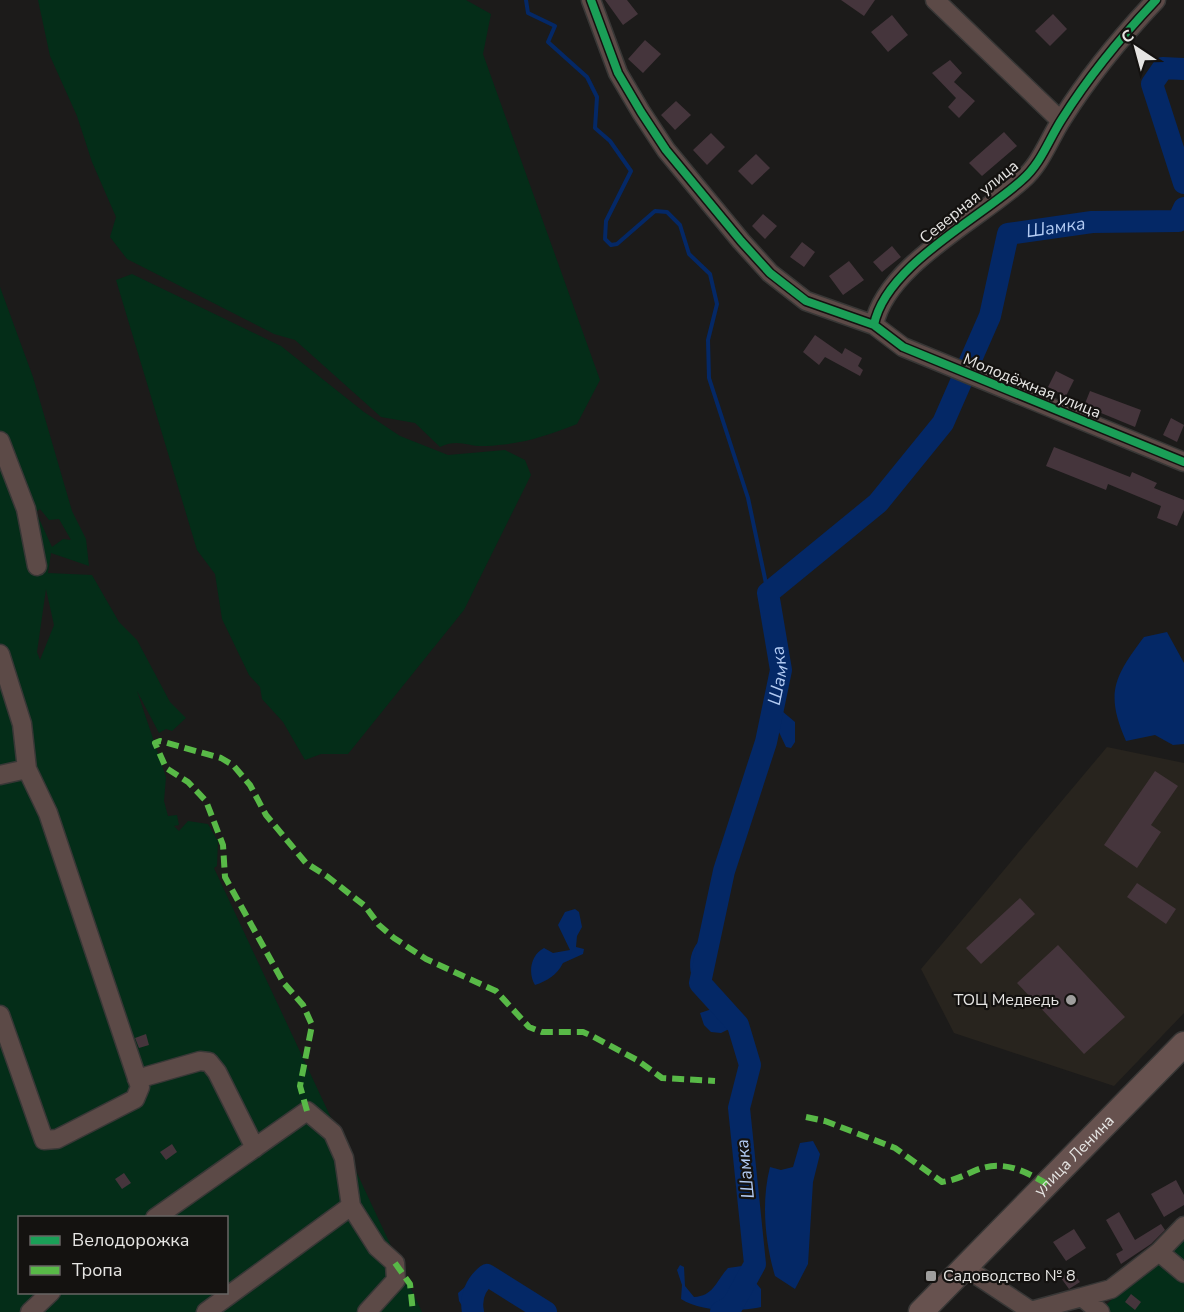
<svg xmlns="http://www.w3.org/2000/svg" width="1184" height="1312" font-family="'Nunito Sans',sans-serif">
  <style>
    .built { fill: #28241e }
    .green { fill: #042d18; fill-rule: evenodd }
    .water { fill: #042866 }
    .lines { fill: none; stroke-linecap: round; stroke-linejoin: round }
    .stream { stroke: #042866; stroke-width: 4 }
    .river { stroke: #042866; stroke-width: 22 }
    .building { fill: #45353c }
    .minor-casing { stroke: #383736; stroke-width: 21 }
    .major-casing { stroke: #383736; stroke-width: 27 }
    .minor { stroke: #5c4a47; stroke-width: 18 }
    .major { stroke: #67524f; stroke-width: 24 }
    .quiet { stroke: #58b947; stroke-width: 6; stroke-dasharray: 12 6; stroke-linecap: butt }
    .cycleway-casing { stroke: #141210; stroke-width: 11 }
    .cycleway { stroke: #1a9f57; stroke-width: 8 }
    .poi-dot { fill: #9f9e9d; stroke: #141210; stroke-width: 2 }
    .labels { text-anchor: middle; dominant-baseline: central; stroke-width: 4.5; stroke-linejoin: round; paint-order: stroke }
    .street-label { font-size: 16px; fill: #e6e5e3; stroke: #141210 }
    .poi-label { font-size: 16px; fill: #e6e5e3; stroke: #141210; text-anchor: end }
    .water-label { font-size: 18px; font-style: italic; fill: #b2caf2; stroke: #141210 }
  </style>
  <rect width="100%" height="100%" fill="#1c1b1a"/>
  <path class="built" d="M 1107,747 L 1184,763 L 1184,1013 L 1114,1086 L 954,1033 L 921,969 Z"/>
  <path class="green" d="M 38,0 L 466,0 L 491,14 L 483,54 L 600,380 L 577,424 C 543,437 523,444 486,446 C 467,447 459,438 440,447 L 415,423 L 381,417 L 295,340 L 274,334 L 127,259 L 110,237 L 116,217 L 92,162 L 77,116 L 50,56 Z
    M 132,274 L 281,346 L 364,412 L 400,436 L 448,455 L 505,450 L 525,460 L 531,475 L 464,610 L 348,754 L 321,754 L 305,760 L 283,722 L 262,699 L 260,687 L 249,675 L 222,619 L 215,574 L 197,550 L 116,280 Z
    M 0,287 L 33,377 L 72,511 L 86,539 L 89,566 L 51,553 L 48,573 L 92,575 L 119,622 L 137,640 L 170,702 L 186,718 L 172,731 L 166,729 L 159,733 L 137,691 L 166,777 L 164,801 L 168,816 L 177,815 L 179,825 L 174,826 L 179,831 L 188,821 L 208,824 L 218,841 L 217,866 L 214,868 L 422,1312 L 0,1312 ZM 40,509 L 49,520 L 59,519 L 71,540 L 63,539 L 52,547 L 36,512 ZM 46,589 L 54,625 L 40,660 L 37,652 ZM 20,1218 L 226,1218 L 226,1292 L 20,1292 Z
    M 1184,1228 L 1184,1312 L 1099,1312 Z"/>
  <path class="water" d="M 1167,632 L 1184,663 L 1184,744 L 1173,745 L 1155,735 L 1126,741 C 1105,693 1114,677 1144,637 Z
    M 770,701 L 795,722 L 795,742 L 791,748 L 786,747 L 777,728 L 777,715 L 768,709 Z
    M 575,909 L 579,912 L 582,927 L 577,936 L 576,947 L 584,949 L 583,954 L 563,963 C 557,975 547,981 535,985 C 528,974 530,955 544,948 L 553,953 L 570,950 L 558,925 L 565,912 Z
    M 705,936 L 710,941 L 699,961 L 696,979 L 692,977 C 687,962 692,944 705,936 Z
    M 712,1009 L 719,1019 L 733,1027 L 721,1033 L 711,1032 L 704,1025 L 700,1013 Z
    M 813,1141 L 820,1154 L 813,1182 L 808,1264 L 795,1289 L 775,1276 C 765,1242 761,1202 770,1167 L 781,1170 L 793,1167 L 800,1143 Z
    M 680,1265 L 684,1267 L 685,1286 L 694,1297 C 714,1296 716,1281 728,1268 L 742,1266 L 761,1289 L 761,1307 C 740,1312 700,1312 681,1299 L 682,1285 L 677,1270 Z
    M 465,1287 L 472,1290 L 469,1305 L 477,1312 L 466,1312 L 459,1301 L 458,1293 Z"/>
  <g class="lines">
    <path class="stream" d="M 526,0 L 528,13 L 555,26 L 548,42 L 587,77 L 597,97 L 595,128 L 610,141 L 631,171 L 606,221 L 605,239 L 611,245 L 617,244 L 655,211 L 667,212 L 680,225 L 689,254 L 710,274 L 717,304 L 708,340 L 709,378 L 748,498 L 768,593"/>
    <g class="river">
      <path d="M 1184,69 L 1163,68 L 1152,84 L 1184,183"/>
      <path d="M 473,1312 C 470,1297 476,1284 487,1275 L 546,1312"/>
      <path id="s1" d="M 721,1312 L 732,1306 L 755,1264 L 739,1108 L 750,1065 L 738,1025 L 700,983 L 724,871 L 766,742 L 781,670 L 768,593 L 878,503 L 943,423 L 990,316 L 1008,234 L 1092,222 L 1178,221 L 1184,208"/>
    </g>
  </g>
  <path class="building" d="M 605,0 L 627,0 L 638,14 L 623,25 Z
    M 841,0 L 875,0 L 864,16 Z
    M 1053,14 L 1067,29 L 1050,46 L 1035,31 Z
    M 892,15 L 908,35 L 888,52 L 871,32 Z
    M 645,40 L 661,54 L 643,73 L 628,59 Z
    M 950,60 L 962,73 L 954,82 L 975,101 L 959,118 L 948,107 L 956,98 L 932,73 Z
    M 676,101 L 691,115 L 675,130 L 661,115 Z
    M 1004,132 L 1017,146 L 982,176 L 969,163 Z
    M 711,133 L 725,147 L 707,165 L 693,150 Z
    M 756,154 L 770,168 L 752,185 L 738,171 Z
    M 763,214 L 777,226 L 765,239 L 752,226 Z
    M 802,242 L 815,252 L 804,267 L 790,257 Z
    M 892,246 L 901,257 L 882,272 L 873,262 Z
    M 849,261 L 864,280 L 843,295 L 829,276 Z
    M 815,335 L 842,354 L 845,348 L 862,358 L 858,366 L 863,370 L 860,376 L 825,357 L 819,365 L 803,352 Z
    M 1056,371 L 1074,380 L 1066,396 L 1048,387 Z
    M 1090,391 L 1141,410 L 1135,427 L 1084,406 Z
    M 1171,418 L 1184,425 L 1177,442 L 1163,435 Z
    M 1054,447 L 1130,477 L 1132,472 L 1157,483 L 1154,488 L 1184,500 L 1184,510 L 1177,526 L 1157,518 L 1161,506 L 1108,484 L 1106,490 L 1046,466 Z
    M 1155,771 L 1178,786 L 1151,825 L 1161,832 L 1137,868 L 1104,845 Z
    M 1137,883 L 1176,909 L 1166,924 L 1127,897 Z
    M 1020,898 L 1035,914 L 981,964 L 966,948 Z
    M 1058,945 L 1125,1017 L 1084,1054 L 1017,983 Z
    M 146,1034 L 149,1045 L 139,1048 L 135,1038 Z
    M 172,1144 L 177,1152 L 166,1160 L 160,1152 Z
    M 124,1173 L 131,1183 L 122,1189 L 115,1179 Z
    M 1176,1180 L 1184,1195 L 1184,1205 L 1164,1217 L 1151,1194 Z
    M 1119,1212 L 1135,1240 L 1161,1224 L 1165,1230 L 1151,1244 L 1121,1264 L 1116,1254 L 1123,1250 L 1106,1220 Z
    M 1074,1229 L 1086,1248 L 1066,1261 L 1053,1242 Z
    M 1071,1271 L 1080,1282 L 1069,1289 L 1061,1278 Z
    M 1131,1294 L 1141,1302 L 1135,1310 L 1125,1302 Z"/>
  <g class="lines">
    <g class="minor-casing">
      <path id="minor" d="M 591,0 L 618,73 L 641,112 L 666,150 L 741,241 L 770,273 L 806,301 L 874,325 L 903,347 L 1184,462
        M 935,0 L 1061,121
        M 874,325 C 885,266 979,219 1022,180 C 1041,164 1049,139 1062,119 C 1089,76 1121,37 1156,0
        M 0,441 L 26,509 L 37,566
        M 0,654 L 22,724 L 27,769 L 0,775
        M 0,1015 L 44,1140 L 57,1139 L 135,1099 L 140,1087 L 48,813 L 27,769
        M 137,1079 L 200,1061 L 209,1062 L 217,1072 L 255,1148
        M 155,1218 L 307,1111 L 333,1133 L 344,1158 L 351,1206 L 377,1247 L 395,1263 L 396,1280 L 367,1312
        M 1159,1252 L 1184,1226
        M 966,1268 L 1031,1311 L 1082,1297 L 1100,1312
        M 1082,1297 L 1111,1289 L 1159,1252 L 1184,1273
        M 30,1312 L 51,1292
        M 206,1312 L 351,1206"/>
    </g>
    <g class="major-casing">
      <g id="major">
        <path id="s2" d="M 921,1312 L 1184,1044"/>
      </g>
    </g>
    <use href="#minor" class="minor"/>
    <use href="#major" class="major"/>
    <path class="quiet" d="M 307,1111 L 300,1086 L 312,1025 L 303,1005 L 283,982 L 225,877 L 223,845 L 206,801 L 188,782 L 166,768 L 155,743 L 160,741 L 221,758 L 233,765 L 250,785 L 266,815 L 306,863 L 328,877 L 365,906 L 379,925 L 394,938 L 426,959 L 496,991 L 529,1027 L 542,1032 L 583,1032 L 592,1036 L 637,1060 L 662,1078 L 715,1081
      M 806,1117 L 825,1121 L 895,1148 L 942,1182 C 955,1180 963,1176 974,1171 C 1002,1159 1023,1170 1047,1184
      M 395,1263 L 410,1284 L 413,1312"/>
    <g class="cycleway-casing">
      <path id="cycleway" d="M 591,0 L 618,73 L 641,112 L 666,150 L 741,241 L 770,273 L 806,301 L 874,325 L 903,347 L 1184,462
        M 874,325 C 885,266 979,219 1022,180 C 1041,164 1049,139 1062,119 C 1089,76 1121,37 1156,0"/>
    </g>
    <use href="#cycleway" class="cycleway"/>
  </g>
  <g class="poi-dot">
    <circle cx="1071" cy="1000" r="6"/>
    <rect x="925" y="1270" width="12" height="12" rx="3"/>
  </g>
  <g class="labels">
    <g class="street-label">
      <text transform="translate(969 202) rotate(-39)">Северная улица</text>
      <text transform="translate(1032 386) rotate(22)">Молодёжная улица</text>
      <text stroke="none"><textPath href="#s2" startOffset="219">улица Ленина</textPath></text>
    </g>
    <g class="poi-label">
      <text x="1059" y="1000">ТОЦ Медведь</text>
      <text x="943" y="1276" text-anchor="start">Садоводство № 8</text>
    </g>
    <g class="water-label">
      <text stroke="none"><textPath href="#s1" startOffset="1256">Шамка</textPath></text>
      <text stroke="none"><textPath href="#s1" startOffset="678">Шамка</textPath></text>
      <text transform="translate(745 1169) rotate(-96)">Шамка</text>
    </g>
  </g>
  <rect x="18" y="1216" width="210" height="78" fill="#141210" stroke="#686664" stroke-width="1.5"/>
  <rect x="30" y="1236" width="30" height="9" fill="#1a9f57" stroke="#686664" stroke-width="1.5"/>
  <text x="72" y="1246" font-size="18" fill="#e6e5e3">Велодорожка</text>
  <rect x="30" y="1266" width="30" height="9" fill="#58b947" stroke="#686664" stroke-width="1.5"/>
  <text x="72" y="1276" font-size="18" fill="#e6e5e3">Тропа</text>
  <g transform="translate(1136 48) rotate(324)" stroke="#141210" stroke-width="4.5" paint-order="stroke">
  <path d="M0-4.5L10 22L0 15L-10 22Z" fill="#e6e5e3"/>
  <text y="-9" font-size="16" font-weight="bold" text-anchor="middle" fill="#e6e5e3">С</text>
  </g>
</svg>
